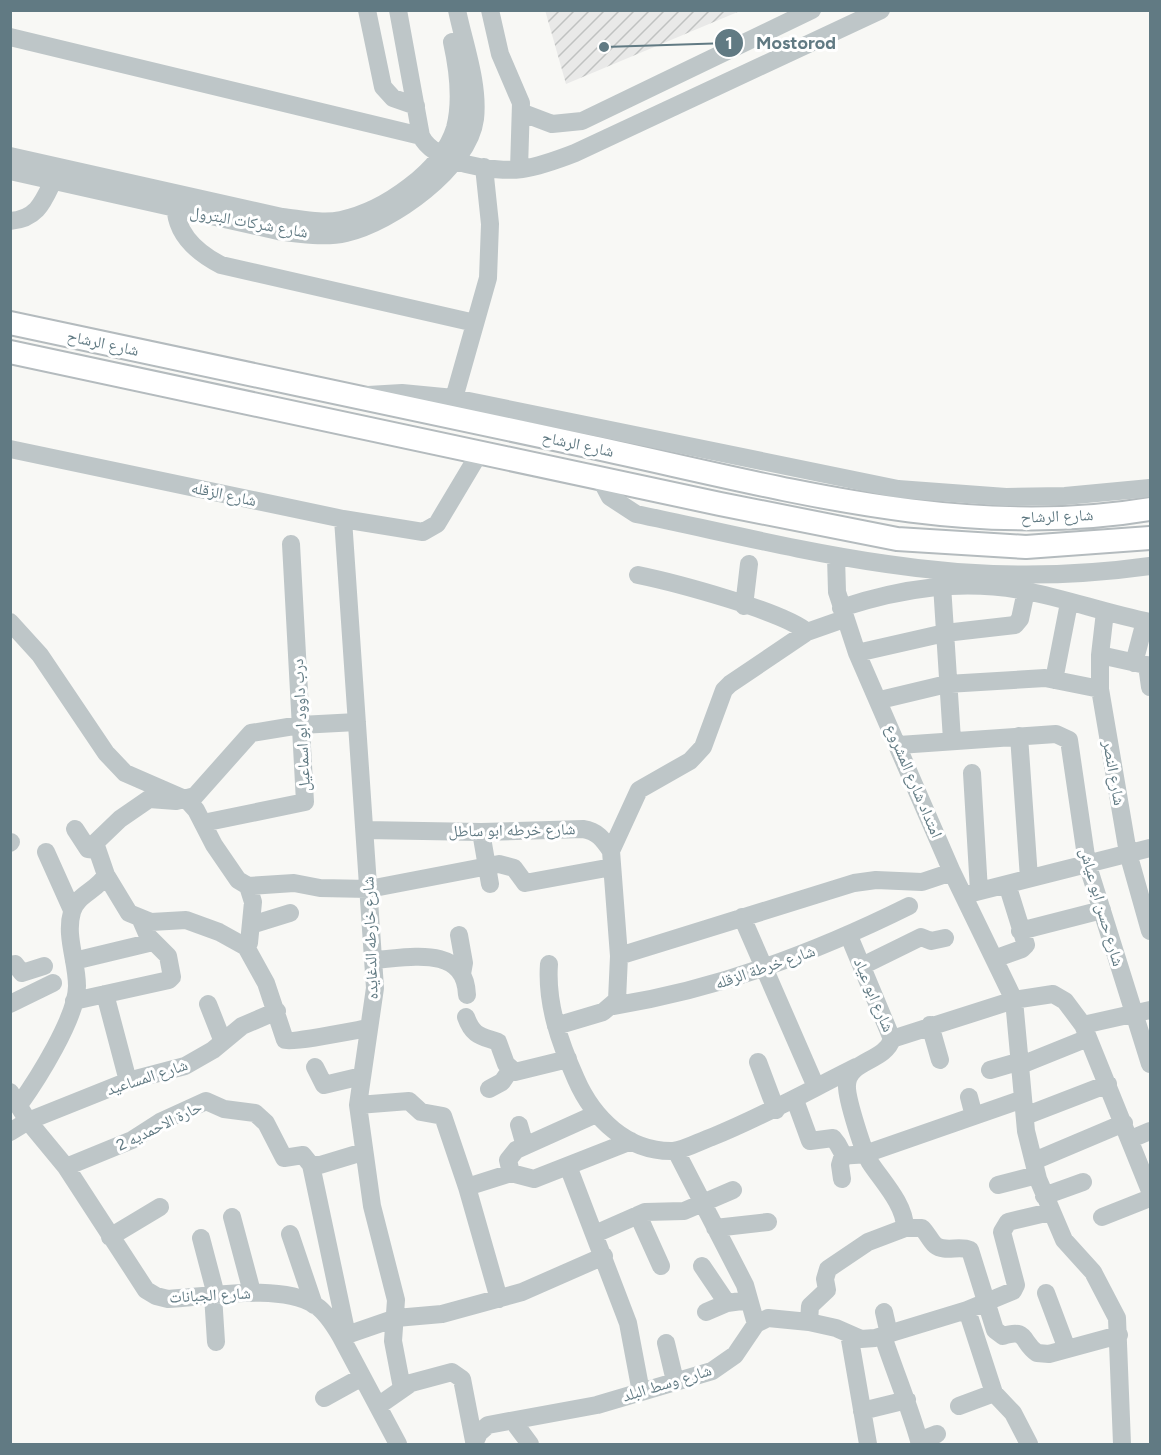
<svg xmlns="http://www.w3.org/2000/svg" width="1161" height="1455" font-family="Figtree,'Noto Naskh Arabic',sans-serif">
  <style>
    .industrial { fill: url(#industrial-furrows) }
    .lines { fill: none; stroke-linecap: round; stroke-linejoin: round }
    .major-casing { stroke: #b4bbbe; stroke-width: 26 }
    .minor { stroke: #bec6c8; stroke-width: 18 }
    .major { stroke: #fff; stroke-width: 22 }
    .labels { text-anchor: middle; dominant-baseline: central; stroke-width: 6; stroke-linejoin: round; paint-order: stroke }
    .street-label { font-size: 16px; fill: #617a83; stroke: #fff }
    .leader { fill: none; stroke: #617a83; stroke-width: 2 }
    .callout-dot { fill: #617a83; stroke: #fff; stroke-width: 2 }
    .mark-label { font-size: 18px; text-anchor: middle; font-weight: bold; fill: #fff }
    .callout-label { font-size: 18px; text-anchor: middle; font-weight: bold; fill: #617a83; stroke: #fff; stroke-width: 6; stroke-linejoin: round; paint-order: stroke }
  </style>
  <defs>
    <pattern id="industrial-furrows" width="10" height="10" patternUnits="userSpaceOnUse" patternTransform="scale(1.5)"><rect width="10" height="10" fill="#e9e9e8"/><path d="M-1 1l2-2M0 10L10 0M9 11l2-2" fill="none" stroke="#c0c2c1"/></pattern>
  </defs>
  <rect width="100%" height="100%" fill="#f8f8f5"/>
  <path class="industrial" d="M 545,10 L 740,10 L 740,11 L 566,84 Z"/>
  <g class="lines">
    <g class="major-casing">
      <path id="major" d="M 10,323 C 204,364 398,406 592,447 C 775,486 962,541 1150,509
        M 10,352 L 720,504 L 897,539 L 1026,547 L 1150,538"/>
    </g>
    <path class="minor" d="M 367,10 L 383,87 L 393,98 L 416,106
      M 398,10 L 421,136 C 434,163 495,173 522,169 C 541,166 557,160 575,153 L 881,10
      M 490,10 L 500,54 L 521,103 L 519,169
      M 10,37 L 421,136
      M 523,113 L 552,124 L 582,121 L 812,10
      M 10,156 L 282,217 C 301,219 322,224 341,220 C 384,211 442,171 455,128 C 462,101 458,69 452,42
      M 10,171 L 278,231 C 299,234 325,238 346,233 C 391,223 469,168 475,119 C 479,84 464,44 457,10
      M 176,198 C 172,230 194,251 221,265 L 475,323
      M 10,221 C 37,219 43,202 53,181
      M 368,395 L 402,393 L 454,398 L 898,489 L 1006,497 L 1065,496 L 1150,488
      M 454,398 L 488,278 L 490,224 L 484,167
      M 10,449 L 343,519 L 423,532 L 437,524 L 480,452
      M 600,478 L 610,497 L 636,514 C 719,531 802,552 887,564 C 973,577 1064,578 1150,566
      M 343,519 L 375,988 L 358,1105 L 372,1206 L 396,1300 L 393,1341 L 402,1388
      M 836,556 L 837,592 L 857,653 L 952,872 L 1014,1000 L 1026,1131 L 1038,1179 L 1064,1240 L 1093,1272 L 1117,1318 L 1122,1444
      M 638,575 C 672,582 783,611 807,632
      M 942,585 L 952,740
      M 744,606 L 749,564
      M 841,608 C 902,588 962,579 1026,591 C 1068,599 1108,614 1150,622
      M 1105,612 L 1100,655 L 1100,689 L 1128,853 L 1150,931
      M 10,622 L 40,655 L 106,753 L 125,773 L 187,800 L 196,810 L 214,845 L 238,880 L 248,886 L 294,883 L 320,888 L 369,889 L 499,864 L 514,868 L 525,883 L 612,867
      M 857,653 L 945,633 L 1015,625 L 1020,619 L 1026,591
      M 1100,655 L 1150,666
      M 1134,663 L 1145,621
      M 1147,665 L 1150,687
      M 1054,680 L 1069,603
      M 880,700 L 947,684 L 1045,678 L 1100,689
      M 1019,736 L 1029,878
      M 899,745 L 1056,734 L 1069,740 L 1087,863 L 1150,1064
      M 972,773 L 979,891
      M 203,823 L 305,802 L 291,544
      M 75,829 L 88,849 L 96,850
      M 365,830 L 481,832 L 583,829 C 597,831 603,839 611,851 L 619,956 L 617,1000 L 603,1012 L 556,1026
      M 481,832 L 490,884
      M 10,843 L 11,842
      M 611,851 L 639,790 L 690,761 L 703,747 L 724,690 L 730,684 L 807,632 L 844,619
      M 46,852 L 72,910
      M 106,875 L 129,913 L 151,922 L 186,920 L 219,932 L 246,947 L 249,943 L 253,902 L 248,886
      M 964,895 L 1150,848
      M 742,917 L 816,1087
      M 251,925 L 290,913
      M 1020,931 L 1102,910
      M 459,935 L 464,963 L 462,974
      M 246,947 L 266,983 L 285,1040 C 291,1043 357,1030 369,1028
      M 619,956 L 854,883 L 876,880 L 922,882 L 952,872
      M 994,959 L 1022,949 L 1026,945 L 1007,884
      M 374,960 C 408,958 465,944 467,995
      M 74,961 L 153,942
      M 549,964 C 546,1004 560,1043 576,1079 C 593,1118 627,1152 673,1151 C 685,1150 700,1141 712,1137 C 762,1117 808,1091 856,1067
      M 10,965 L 15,964 L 22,973 L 44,966
      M 862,966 L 921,937 L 931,941 L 945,938
      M 105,994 L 128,1081
      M 74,1001 L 169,980 L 172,977 L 168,956 L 148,936 L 141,920
      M 10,1004 L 53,983
      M 208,1004 L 223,1042
      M 613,1006 C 718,989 814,953 909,906
      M 466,1017 C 473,1037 482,1036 498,1042 L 506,1064 L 515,1072 L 568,1059
      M 930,1025 L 940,1060
      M 1083,1025 L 1150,1010
      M 892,1039 L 1014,1000 L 1053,994 L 1065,1001 L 1083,1025 L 1150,1191
      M 758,1062 L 776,1110
      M 1021,1065 L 1088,1038
      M 315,1067 L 324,1085 L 362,1076
      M 990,1070 L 1021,1061
      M 489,1089 L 502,1082 L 511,1069
      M 10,1092 L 28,1121 L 66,1167 L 146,1290 L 156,1296 L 168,1299 C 207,1297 280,1283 315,1305 C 326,1312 334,1325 341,1337 L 398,1444
      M 969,1097 L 974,1116
      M 795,1100 L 810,1141 L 833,1138 C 849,1156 833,1157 865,1154 L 1023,1099
      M 19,1105 C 37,1080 77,1017 77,986 C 77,961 65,936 72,912 C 76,895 98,890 106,875 L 95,843 L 120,819 L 149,799 L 176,801 L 195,796 L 251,733 L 300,725 L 357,722
      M 358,1105 L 409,1101 L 421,1112 L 443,1116 L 467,1187 L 499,1299
      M 1025,1116 L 1108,1084
      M 519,1125 L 525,1146
      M 10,1132 L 28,1121 L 128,1081 L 185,1066 L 213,1050 L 242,1026 L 277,1011
      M 1131,1139 L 1150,1131
      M 676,1151 L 745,1285 L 756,1324
      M 1034,1161 L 1124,1123
      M 311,1165 L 347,1335
      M 568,1166 L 628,1323 L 641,1392
      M 66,1167 L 132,1140 L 160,1122 L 206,1101 L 224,1109 L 255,1113 L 266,1123 L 284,1158 L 303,1155 L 311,1165 L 320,1165 L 363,1152
      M 511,1173 L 508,1160 L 516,1150 L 596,1114
      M 842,1179 L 840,1165 L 843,1155
      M 998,1185 L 1037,1175
      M 467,1187 L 511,1173 L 534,1179 L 631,1141
      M 1044,1196 L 1083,1182
      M 638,1215 L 661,1266
      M 232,1217 L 252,1292
      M 1102,1217 L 1150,1198
      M 715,1228 L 768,1222
      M 905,1228 L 922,1228 C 927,1233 930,1240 935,1245 C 945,1253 959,1245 970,1250 L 995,1330 L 1003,1336 C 1028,1328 1021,1342 1037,1353 L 1049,1354 L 1119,1335
      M 290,1234 L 314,1305
      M 595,1234 L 645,1212 L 684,1211 L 733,1190
      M 110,1237 L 160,1207
      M 201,1238 L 216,1295
      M 702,1266 L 727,1303
      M 1046,1293 L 1067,1349
      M 213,1295 L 216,1342
      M 967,1310 L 994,1393 L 1013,1413 L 1029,1444
      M 706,1312 L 727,1303 L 749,1300
      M 884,1312 L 889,1334
      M 809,1322 L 810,1306 L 827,1290 L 825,1279 L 828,1269 L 868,1242 L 905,1228 C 905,1205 883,1182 871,1164 C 864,1155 846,1097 847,1085 C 848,1060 885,1062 892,1039 L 849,936
      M 849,1334 L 868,1444
      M 883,1336 C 895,1373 910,1407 920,1444
      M 341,1337 L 396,1318 L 442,1314 L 522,1292 L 604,1256
      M 666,1343 L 675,1381
      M 324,1398 L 362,1377
      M 378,1406 L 411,1383 L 452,1372 L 462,1379 L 474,1441
      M 959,1406 L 994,1393
      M 862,1411 L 907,1400
      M 513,1421 L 530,1444
      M 919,1441 L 937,1434
      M 474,1444 L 479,1433 L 488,1425 L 597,1405 L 712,1371 L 735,1355 L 756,1324 L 768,1318 L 809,1322 L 836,1328 L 861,1339 L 875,1338 L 967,1310 L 1013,1291 L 1016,1285 L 1002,1232 L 1008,1222 L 1050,1212"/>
    <use href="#major" class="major"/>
  </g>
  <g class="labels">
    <g class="street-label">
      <text transform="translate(249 222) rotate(10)">شارع شركات البترول</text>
      <text transform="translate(103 343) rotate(12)">شارع الرشاح</text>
      <text transform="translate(578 444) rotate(12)">شارع الرشاح</text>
      <text transform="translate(224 494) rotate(12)">شارع الزقله</text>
      <text transform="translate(1057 516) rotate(-2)">شارع الرشاح</text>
      <text transform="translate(301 725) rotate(-93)">درب داوود ابو اسماعيل</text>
      <text transform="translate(1114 773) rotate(80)">شارع النصر</text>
      <text transform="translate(914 781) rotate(67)">امتداد شارع المشروع</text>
      <text transform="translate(512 830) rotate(-1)">شارع خرطه ابو ساطل</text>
      <text transform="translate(1102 907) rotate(74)">شارع حسن ابو عياش</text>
      <text transform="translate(370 938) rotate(-92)">شارع خارطه الدغايده</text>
      <text transform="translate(765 967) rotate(-19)">شارع خرطة الزقله</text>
      <text transform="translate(874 995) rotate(67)">شارع ابو عياد</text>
      <text transform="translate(147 1077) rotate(-18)">شارع المساعيد</text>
      <text transform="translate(159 1126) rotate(-26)">حارة الاحمديه 2</text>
      <text transform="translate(210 1295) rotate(-3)">شارع الجبانات</text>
      <text transform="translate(667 1383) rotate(-17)">شارع وسط البلد</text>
    </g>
  </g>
  <path class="leader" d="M604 47L729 43"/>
  <g class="callout-dot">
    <circle cx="604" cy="47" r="6"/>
    <circle cx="729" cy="43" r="15"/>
  </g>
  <g class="mark-label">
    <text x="729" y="49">1</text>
  </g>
  <g class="callout-label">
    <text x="796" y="49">Mostorod</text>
  </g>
  <rect width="1161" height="1455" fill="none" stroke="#617a83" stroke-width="24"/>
</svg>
